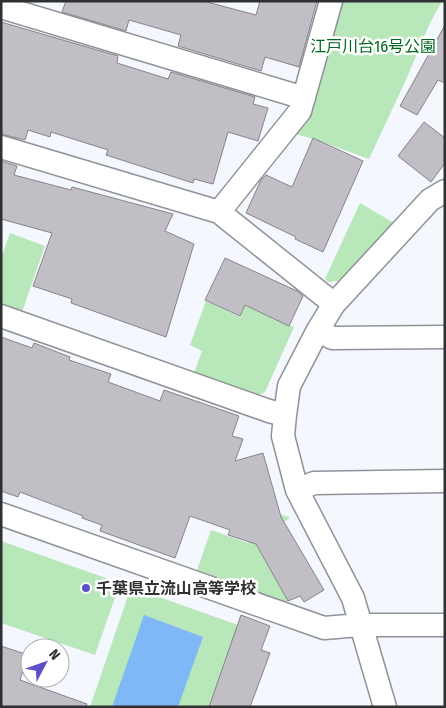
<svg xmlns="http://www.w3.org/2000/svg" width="446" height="708" font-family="'Fira Sans Condensed','Noto Sans JP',sans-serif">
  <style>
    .green { fill: #b8e7ba }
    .water { fill: #80b8f7 }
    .building { fill: #c1bfc5; stroke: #868489 }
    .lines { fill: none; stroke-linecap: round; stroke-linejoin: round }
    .street-casing { stroke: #8f9297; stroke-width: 25 }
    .street { stroke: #fff; stroke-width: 22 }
    .poi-dot { fill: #5c51c9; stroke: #fff; stroke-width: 2 }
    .labels { text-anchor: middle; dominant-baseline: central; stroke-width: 5; stroke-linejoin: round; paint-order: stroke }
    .park-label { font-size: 16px; fill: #006a20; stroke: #fff }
    .poi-label { font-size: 16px; font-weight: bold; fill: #2f3032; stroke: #fff; text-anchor: start }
  </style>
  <rect width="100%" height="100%" fill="#f4f7fd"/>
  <path class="green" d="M 339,1 L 442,1 L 429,25 L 405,82 L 369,159 L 317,140 L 292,133 Z
    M 360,203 L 394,223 L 387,233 L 339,281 L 328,282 L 325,279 Z
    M 10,233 L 45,246 L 22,312 L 1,304 L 1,258 Z
    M 206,301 L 240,317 L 245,305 L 294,327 L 265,392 L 257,396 L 194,373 L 202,351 L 190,345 Z
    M 261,508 L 289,517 L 289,519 L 253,539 L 274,576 L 278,581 L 289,600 L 286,602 L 197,570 L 211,530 L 248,543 Z
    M 1,541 L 120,583 L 95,655 L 1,623 Z
    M 131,587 L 238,625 L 209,707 L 90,707 Z"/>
  <path class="water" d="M 144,615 L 203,637 L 178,707 L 112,707 Z"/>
  <path class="building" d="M 66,1 L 203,1 L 256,15 L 260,1 L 317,1 L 299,67 L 265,57 L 261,71 L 178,46 L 181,35 L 129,20 L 126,31 L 62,12 Z
    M 1,22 L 118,56 L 117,63 L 168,79 L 171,72 L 255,97 L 253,104 L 268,108 L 258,141 L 228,132 L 213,184 L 194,179 L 193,183 L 106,155 L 108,150 L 51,132 L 50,137 L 28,130 L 25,140 L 1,134 Z
    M 445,25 L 445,83 L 438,80 L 417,115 L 400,106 Z
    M 424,122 L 445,138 L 445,163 L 431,182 L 398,156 Z
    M 313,138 L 363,161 L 323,252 L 295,239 L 296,237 L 246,213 L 261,180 L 266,175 L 292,187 Z
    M 1,161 L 17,166 L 14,175 L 71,190 L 72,187 L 173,214 L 165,231 L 194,244 L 166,337 L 71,303 L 72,299 L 33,286 L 52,233 L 1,219 Z
    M 225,258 L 297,291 L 303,296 L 289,326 L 245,305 L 240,316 L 205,300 Z
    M 1,337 L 32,348 L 34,343 L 70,357 L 69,360 L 111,374 L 108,382 L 160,401 L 164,390 L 239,416 L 232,436 L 243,439 L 235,461 L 263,453 L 281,517 L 324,590 L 304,602 L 300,596 L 288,601 L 256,544 L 228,535 L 230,530 L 190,516 L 175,558 L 100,531 L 102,525 L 82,518 L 83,516 L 20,492 L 18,497 L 1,491 Z
    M 241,615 L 270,626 L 261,650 L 270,653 L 250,707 L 209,707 Z
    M 1,646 L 28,655 L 20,680 L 87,704 L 86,707 L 1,707 Z"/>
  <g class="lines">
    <g class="street-casing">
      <path id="street" d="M 1,7 L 304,98
        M 1,147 L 219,212 L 334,304
        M 219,212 L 300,111 L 331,1
        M 1,316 L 269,411 L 285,415
        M 318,330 L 332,338 L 445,337
        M 297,490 L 314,483 L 445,481
        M 1,514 L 324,628 L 360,625 L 445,625
        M 385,707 L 353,598 L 297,490 L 283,436 L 285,415 L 289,386 L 318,330 L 334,304 L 430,200 L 445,191"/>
    </g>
    <use href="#street" class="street"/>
  </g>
  <circle class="poi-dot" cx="86" cy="588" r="5"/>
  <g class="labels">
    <g class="park-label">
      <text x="373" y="46">江戸川台16号公園</text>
    </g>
    <g class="poi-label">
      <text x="96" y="588">千葉県立流山高等学校</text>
    </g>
  </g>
  <rect width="446" height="708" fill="none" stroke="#2f3032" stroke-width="5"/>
  <g transform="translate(45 663) rotate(49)"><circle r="24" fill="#ffffff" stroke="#acacad"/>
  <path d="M0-4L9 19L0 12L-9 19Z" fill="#5c51c9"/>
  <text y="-8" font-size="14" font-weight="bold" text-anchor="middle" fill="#2f3032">N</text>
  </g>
</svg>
